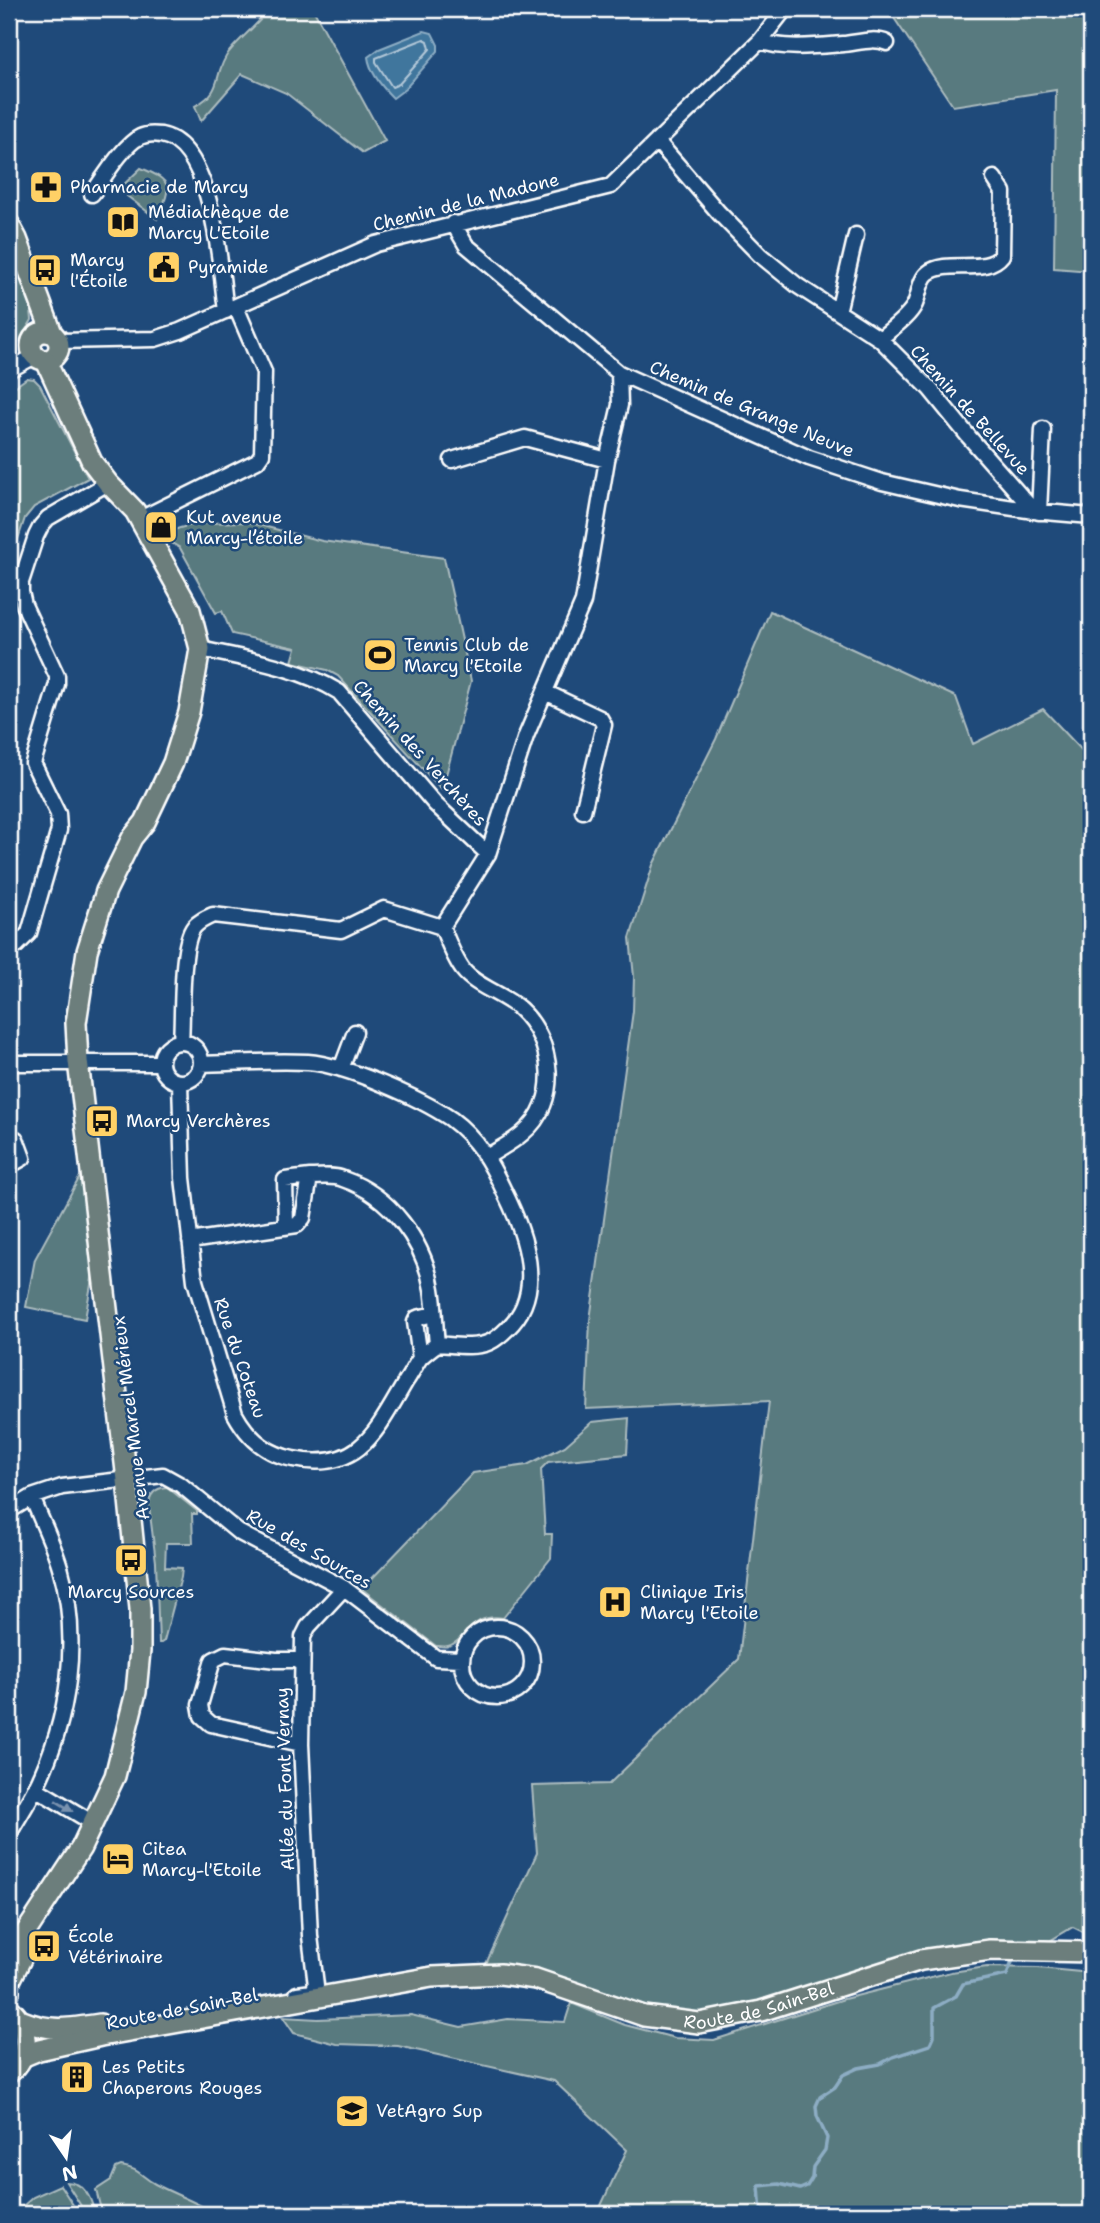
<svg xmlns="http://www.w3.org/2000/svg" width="1100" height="2223" font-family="'Shantell Sans',sans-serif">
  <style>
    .green { fill: #597a7f; stroke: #acbcbf; stroke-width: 2 }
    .water { fill: #41769d; stroke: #8dadc4; stroke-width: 2 }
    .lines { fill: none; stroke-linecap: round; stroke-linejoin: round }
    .shore { stroke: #b3c8d8; stroke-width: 2 }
    .stream { stroke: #8dadc4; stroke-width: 3.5 }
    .minor-casing { stroke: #fff; stroke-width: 19 }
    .major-casing { stroke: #fff; stroke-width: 24 }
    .minor { stroke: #1f4a7a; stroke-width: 14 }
    .major { stroke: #6c7e7c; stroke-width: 19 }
    .oneway { fill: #7992af }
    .labels { text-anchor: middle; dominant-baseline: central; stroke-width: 5; stroke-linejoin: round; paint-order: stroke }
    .poi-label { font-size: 18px; fill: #fff; stroke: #1f4a7a; text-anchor: start }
    .street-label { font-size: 18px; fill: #fff; stroke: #1f4a7a }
  </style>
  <rect width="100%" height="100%" fill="#1f4a7a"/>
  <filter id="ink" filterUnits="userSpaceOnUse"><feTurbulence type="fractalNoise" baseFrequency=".0143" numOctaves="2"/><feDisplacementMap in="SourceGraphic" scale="14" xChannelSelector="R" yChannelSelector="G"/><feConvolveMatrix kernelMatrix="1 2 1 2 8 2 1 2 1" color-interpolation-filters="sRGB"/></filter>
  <g filter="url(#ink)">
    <path class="green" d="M 248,9 L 313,9 L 385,141 L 363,153 L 286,93 L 242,74 L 201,121 L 195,106 C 225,90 212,75 229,52 C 238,41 250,31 260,20 Z
      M 888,9 L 1091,9 L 1091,271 L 1054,268 L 1056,90 L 953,106 Z
      M 141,168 C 175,182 171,187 157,219 L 127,196 L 127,194 L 120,193 L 119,189 Z
      M 10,252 L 30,299 L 32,320 L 13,351 L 9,355 Z
      M 27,378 L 34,379 L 40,385 L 88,478 L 34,507 L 25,518 L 9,566 L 9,391 Z
      M 247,522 L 322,541 L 444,558 L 471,681 L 442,790 L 338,676 L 327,670 L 292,662 L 296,648 L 232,634 L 222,611 L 216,613 L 180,548 L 170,542 L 166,534 C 188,521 221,523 247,522 Z
      M 770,611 L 956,697 L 973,744 L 1043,709 L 1091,760 L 1091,1936 L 1073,1927 L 1046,1943 L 982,1944 L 745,2009 L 680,2017 L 484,1968 L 537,1853 L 532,1786 L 609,1784 L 739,1659 L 769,1401 L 586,1409 L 590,1320 L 633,1011 L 634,977 L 630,938 L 653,865 L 716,739 Z
      M 83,1171 L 93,1273 L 85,1319 L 26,1307 L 35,1259 Z
      M 629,1418 L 627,1454 L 548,1462 L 541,1469 L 545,1534 L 552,1534 L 551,1558 L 503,1618 C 471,1612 467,1641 448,1646 C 446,1647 437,1646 436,1646 L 362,1589 L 473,1473 L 527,1465 L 565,1446 L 592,1422 Z
      M 167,1487 L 197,1511 L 197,1514 L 192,1514 L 193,1543 L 166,1543 L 165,1567 L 182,1568 L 181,1577 L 164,1641 L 161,1643 L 159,1643 L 156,1562 L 149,1506 C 149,1494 155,1488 167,1487 Z
      M 987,1967 L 1038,1968 L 1091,1973 L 1091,2214 L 597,2214 L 627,2150 L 554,2081 L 398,2046 L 337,2044 L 294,2033 L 283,2017 L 318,2019 L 411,2015 L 461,2027 L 508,2019 L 565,2022 L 571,2003 L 625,2025 L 675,2038 L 714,2040 L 844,1999 L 951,1972 Z
      M 121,2166 C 140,2169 140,2176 155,2184 C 176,2195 197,2202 216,2214 L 102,2214 L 96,2190 L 111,2180 L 116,2168 Z
      M 66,2182 C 85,2182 91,2198 95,2214 L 86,2214 Z
      M 60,2185 L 79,2214 L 14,2214 L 33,2197 Z"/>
    <path class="water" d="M 424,31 L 432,33 L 438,45 L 438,51 L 405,89 L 393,98 C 382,87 370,72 368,57 L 379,49 Z"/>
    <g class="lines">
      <path class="shore" d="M 424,39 L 428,41 L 430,49 L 399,84 L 392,87 L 376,62 L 376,58 Z"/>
      <path class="stream" d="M 761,2214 L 759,2186 L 779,2184 L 800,2189 L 807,2186 L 812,2178 L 813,2167 L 825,2150 L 827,2138 L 817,2116 L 816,2106 L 820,2097 L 835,2087 L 843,2075 L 858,2068 L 880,2064 L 893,2057 L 930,2045 L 934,2036 L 934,2008 L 956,1996 L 963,1984 L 1007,1975 L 1014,1957"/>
      <g class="minor-casing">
        <path id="minor" d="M 760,41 C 782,50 818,46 843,44 C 857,43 874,37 887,43
          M 657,141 L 719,213 L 760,255 L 798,286 L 880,339 L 930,389 L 969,437 L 1034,511
          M 92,194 C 103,179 123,145 140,137 C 146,134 154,134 161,135 C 214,144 220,268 226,311
          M 453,223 L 466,245 L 619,373 L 809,458 L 882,482 L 960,500 L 1034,511 L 1091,516
          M 838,312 L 856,235
          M 880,339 C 891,329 909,317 915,304 C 919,295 920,279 928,273 C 948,258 986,276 1002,255 L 1003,192 L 994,178
          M 59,341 L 155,339 L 180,331 L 376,244 L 611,186 L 760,41 L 785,9
          M 9,370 L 35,356
          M 452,460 L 525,438 L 607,460
          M 1039,512 L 1043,429
          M 140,519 L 257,461 L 262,454 L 264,372 L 236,307
          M 200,649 C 246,659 299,667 339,692 L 435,804 L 488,854
          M 545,692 L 600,718 L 604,725 L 583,811
          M 442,927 C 448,941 454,958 463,970 C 475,986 505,995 520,1009 C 554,1040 561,1102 523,1133 C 513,1142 499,1149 487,1157
          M 9,949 L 17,945 L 29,933 L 59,830 L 58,814 L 33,763 L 57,684 L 57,676 L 24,605 L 21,592 L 21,582 L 36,536 L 41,526 L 48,518 L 108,483
          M161 1062a20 20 0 1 1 40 0a20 20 0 1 1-40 0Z
          M 181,1042 C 183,1017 180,944 194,927 C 199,921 206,918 213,915 L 341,930 L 384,909 L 442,927 L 488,854 L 526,736 L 583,602 L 607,460 L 620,405 L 619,373
          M 9,1063 L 161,1063
          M 201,1064 C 237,1063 273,1060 308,1062 C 346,1065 420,1098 451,1119 C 477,1138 491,1163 504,1191 C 525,1233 547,1292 507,1329 C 502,1334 496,1339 490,1342 C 474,1349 454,1345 437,1344
          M 341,1069 L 355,1032
          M 180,1083 L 183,1178 L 195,1281 L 235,1414 C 248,1438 266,1454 293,1459 C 360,1473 377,1430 406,1381 C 411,1374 415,1365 420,1358 C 425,1353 432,1348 437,1344
          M 9,1166 L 23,1158 L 16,1139
          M 286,1227 L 285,1180 L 310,1177
          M 190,1241 L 297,1225 L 303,1218 L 310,1177 C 321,1177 334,1175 343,1179 C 390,1195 424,1241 432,1289 C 435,1307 435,1326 437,1344
          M 420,1358 L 415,1322 L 417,1318 L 434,1314
          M 9,1511 L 32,1497 L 62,1487 L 163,1475 L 181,1485 L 238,1532 L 344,1588 L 436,1658 L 462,1659
          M462 1662a35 35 0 1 1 70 0a35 35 0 1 1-70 0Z
          M 301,1660 L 276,1660 L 225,1654 L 213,1660 L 200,1705 L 202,1716 L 211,1724 L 301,1744
          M 35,1788 L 93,1823
          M 9,1834 C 18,1818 28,1803 36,1787 C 69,1720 81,1639 60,1567 C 53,1543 41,1520 32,1497
          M 297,1994 L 312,1992 L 316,1985 L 310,1936 L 301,1744 L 303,1637 L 308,1627 L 344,1588"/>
      </g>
      <g class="major-casing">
        <g id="major">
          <path d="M 9,224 L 17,239 L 52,333"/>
          <circle cx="45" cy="346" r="14"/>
          <path d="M 9,1958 L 81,1848 L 115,1776 L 136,1692 L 140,1651 L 140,1609 L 127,1480 L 78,1061 L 76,1023 L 87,951 L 106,891 L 132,838 L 145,822 L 173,763 L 189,712 L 200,649 L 190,610 L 135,511 L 108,483 L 92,462 L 46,361"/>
          <path d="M 9,1992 L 9,1983 L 26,1949"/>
          <path d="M 9,2008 C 30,2026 31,2056 9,2073"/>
          <path d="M 20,2020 C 49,2032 69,2029 100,2024"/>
          <path id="s1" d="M 22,2057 L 39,2050 L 101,2036 L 432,1977 L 500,1974 L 536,1979 L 644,2016 L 699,2023 L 761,2011 L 921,1960 L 990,1950 L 1091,1952"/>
        </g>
      </g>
      <use href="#minor" class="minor"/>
      <use href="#major" class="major"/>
    </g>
    <defs><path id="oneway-solid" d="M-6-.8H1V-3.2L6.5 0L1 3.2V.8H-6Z" transform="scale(1.75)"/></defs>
    <use class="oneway" href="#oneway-solid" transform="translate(64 1806) rotate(32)"/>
  </g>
  <defs>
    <g id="pharmacy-square" transform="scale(1.75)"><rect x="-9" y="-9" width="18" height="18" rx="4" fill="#ffd166" stroke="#1f4a7a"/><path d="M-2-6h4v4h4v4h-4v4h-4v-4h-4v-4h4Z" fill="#111"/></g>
    <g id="library-square" transform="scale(1.75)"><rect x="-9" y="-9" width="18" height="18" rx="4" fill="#ffd166" stroke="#1f4a7a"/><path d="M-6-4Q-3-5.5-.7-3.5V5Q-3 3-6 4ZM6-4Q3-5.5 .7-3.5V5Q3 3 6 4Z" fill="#111"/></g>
    <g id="civic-square" transform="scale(1.75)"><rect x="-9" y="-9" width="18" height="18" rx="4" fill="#ffd166" stroke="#1f4a7a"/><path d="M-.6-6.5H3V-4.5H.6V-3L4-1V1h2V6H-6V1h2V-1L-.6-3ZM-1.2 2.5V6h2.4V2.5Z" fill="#111"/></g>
    <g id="bus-square" transform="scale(1.75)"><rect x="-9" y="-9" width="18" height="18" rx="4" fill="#ffd166" stroke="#1f4a7a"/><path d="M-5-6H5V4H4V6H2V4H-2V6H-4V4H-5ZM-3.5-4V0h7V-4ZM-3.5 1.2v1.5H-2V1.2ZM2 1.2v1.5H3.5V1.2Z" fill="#111"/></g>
    <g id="shop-square" transform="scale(1.75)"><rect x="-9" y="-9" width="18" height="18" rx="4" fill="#ffd166" stroke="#1f4a7a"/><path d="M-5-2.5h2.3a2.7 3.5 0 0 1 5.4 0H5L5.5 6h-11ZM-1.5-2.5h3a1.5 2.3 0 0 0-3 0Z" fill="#111"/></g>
    <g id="stadium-square" transform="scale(1.75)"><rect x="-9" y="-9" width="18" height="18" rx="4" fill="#ffd166" stroke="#1f4a7a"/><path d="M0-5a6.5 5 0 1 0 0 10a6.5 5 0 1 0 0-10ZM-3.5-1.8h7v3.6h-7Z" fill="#111"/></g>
    <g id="hospital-square" transform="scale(1.75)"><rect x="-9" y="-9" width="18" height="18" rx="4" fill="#ffd166" stroke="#1f4a7a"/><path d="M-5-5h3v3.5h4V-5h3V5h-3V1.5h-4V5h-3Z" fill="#111"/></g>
    <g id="hotel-square" transform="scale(1.75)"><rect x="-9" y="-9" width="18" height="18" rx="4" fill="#ffd166" stroke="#1f4a7a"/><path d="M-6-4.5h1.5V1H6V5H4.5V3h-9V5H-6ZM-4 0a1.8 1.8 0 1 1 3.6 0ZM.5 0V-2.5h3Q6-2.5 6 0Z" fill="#111"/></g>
    <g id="building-square" transform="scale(1.75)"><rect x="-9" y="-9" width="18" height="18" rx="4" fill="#ffd166" stroke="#1f4a7a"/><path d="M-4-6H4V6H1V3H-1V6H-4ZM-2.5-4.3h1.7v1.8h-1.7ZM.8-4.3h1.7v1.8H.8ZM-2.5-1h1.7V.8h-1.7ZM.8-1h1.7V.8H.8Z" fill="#111"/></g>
    <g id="university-square" transform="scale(1.75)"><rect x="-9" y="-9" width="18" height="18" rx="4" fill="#ffd166" stroke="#1f4a7a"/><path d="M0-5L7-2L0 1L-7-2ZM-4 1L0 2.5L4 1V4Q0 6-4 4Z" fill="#111"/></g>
  </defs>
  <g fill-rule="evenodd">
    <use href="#pharmacy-square" x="46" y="187"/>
    <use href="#library-square" x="123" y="222"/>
    <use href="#civic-square" x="164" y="267"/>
    <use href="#bus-square" x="45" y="270"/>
    <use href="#shop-square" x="161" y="527"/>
    <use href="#stadium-square" x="380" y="655"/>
    <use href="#bus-square" x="102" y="1121"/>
    <use href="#bus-square" x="131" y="1560"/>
    <use href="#hospital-square" x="615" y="1602"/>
    <use href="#hotel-square" x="118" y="1859"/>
    <use href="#bus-square" x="44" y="1946"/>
    <use href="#building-square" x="77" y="2077"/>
    <use href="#university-square" x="352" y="2111"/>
  </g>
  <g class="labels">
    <g class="poi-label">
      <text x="70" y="187">Pharmacie de Marcy</text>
      <text x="148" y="212">Médiathèque de<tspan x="148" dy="21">Marcy L'Etoile</tspan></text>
      <text x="70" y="260">Marcy<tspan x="70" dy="21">l'Étoile</tspan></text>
      <text x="188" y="267">Pyramide</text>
      <text x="186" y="517">Kut avenue<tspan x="186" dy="21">Marcy-l’étoile</tspan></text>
      <text x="404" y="645">Tennis Club de<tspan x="404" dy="21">Marcy l'Etoile</tspan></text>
      <text x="126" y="1121">Marcy Verchères</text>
      <text x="131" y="1592" text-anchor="middle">Marcy Sources</text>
      <text x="640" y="1592">Clinique Iris<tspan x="640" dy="21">Marcy l'Etoile</tspan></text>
      <text x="142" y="1849">Citea<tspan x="142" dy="21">Marcy-l'Etoile</tspan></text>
      <text x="68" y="1936">École<tspan x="68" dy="21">Vétérinaire</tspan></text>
      <text x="102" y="2067">Les Petits<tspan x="102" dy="21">Chaperons Rouges</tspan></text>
      <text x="376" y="2111">VetAgro Sup</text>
    </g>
    <g class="street-label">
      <text transform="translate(466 202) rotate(-14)">Chemin de la Madone</text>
      <text transform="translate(752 409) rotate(23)">Chemin de Grange Neuve</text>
      <text transform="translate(970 410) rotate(48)">Chemin de Bellevue</text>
      <text transform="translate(420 753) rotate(48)">Chemin des Verchères</text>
      <text transform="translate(240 1358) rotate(71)">Rue du Coteau</text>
      <text transform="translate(131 1418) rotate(-97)">Avenue Marcel Mérieux</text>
      <text transform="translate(309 1549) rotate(30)">Rue des Sources</text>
      <text transform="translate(285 1779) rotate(-92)">Allée du Font Vernay</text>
      <text stroke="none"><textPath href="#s1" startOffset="754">Route de Sain-Bel</textPath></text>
      <text transform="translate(182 2009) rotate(-11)">Route de Sain-Bel</text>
    </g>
  </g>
  <rect width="1100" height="2223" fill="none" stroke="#1f4a7a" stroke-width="35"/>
  <rect x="18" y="18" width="1065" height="2188" fill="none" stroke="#fff" stroke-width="2.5" filter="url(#ink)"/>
  <g transform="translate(66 2157) rotate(167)" stroke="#1f4a7a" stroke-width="5" paint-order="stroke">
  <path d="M0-5L12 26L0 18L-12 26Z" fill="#ffffff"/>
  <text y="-10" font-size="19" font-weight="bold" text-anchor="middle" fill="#ffffff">N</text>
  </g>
</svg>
